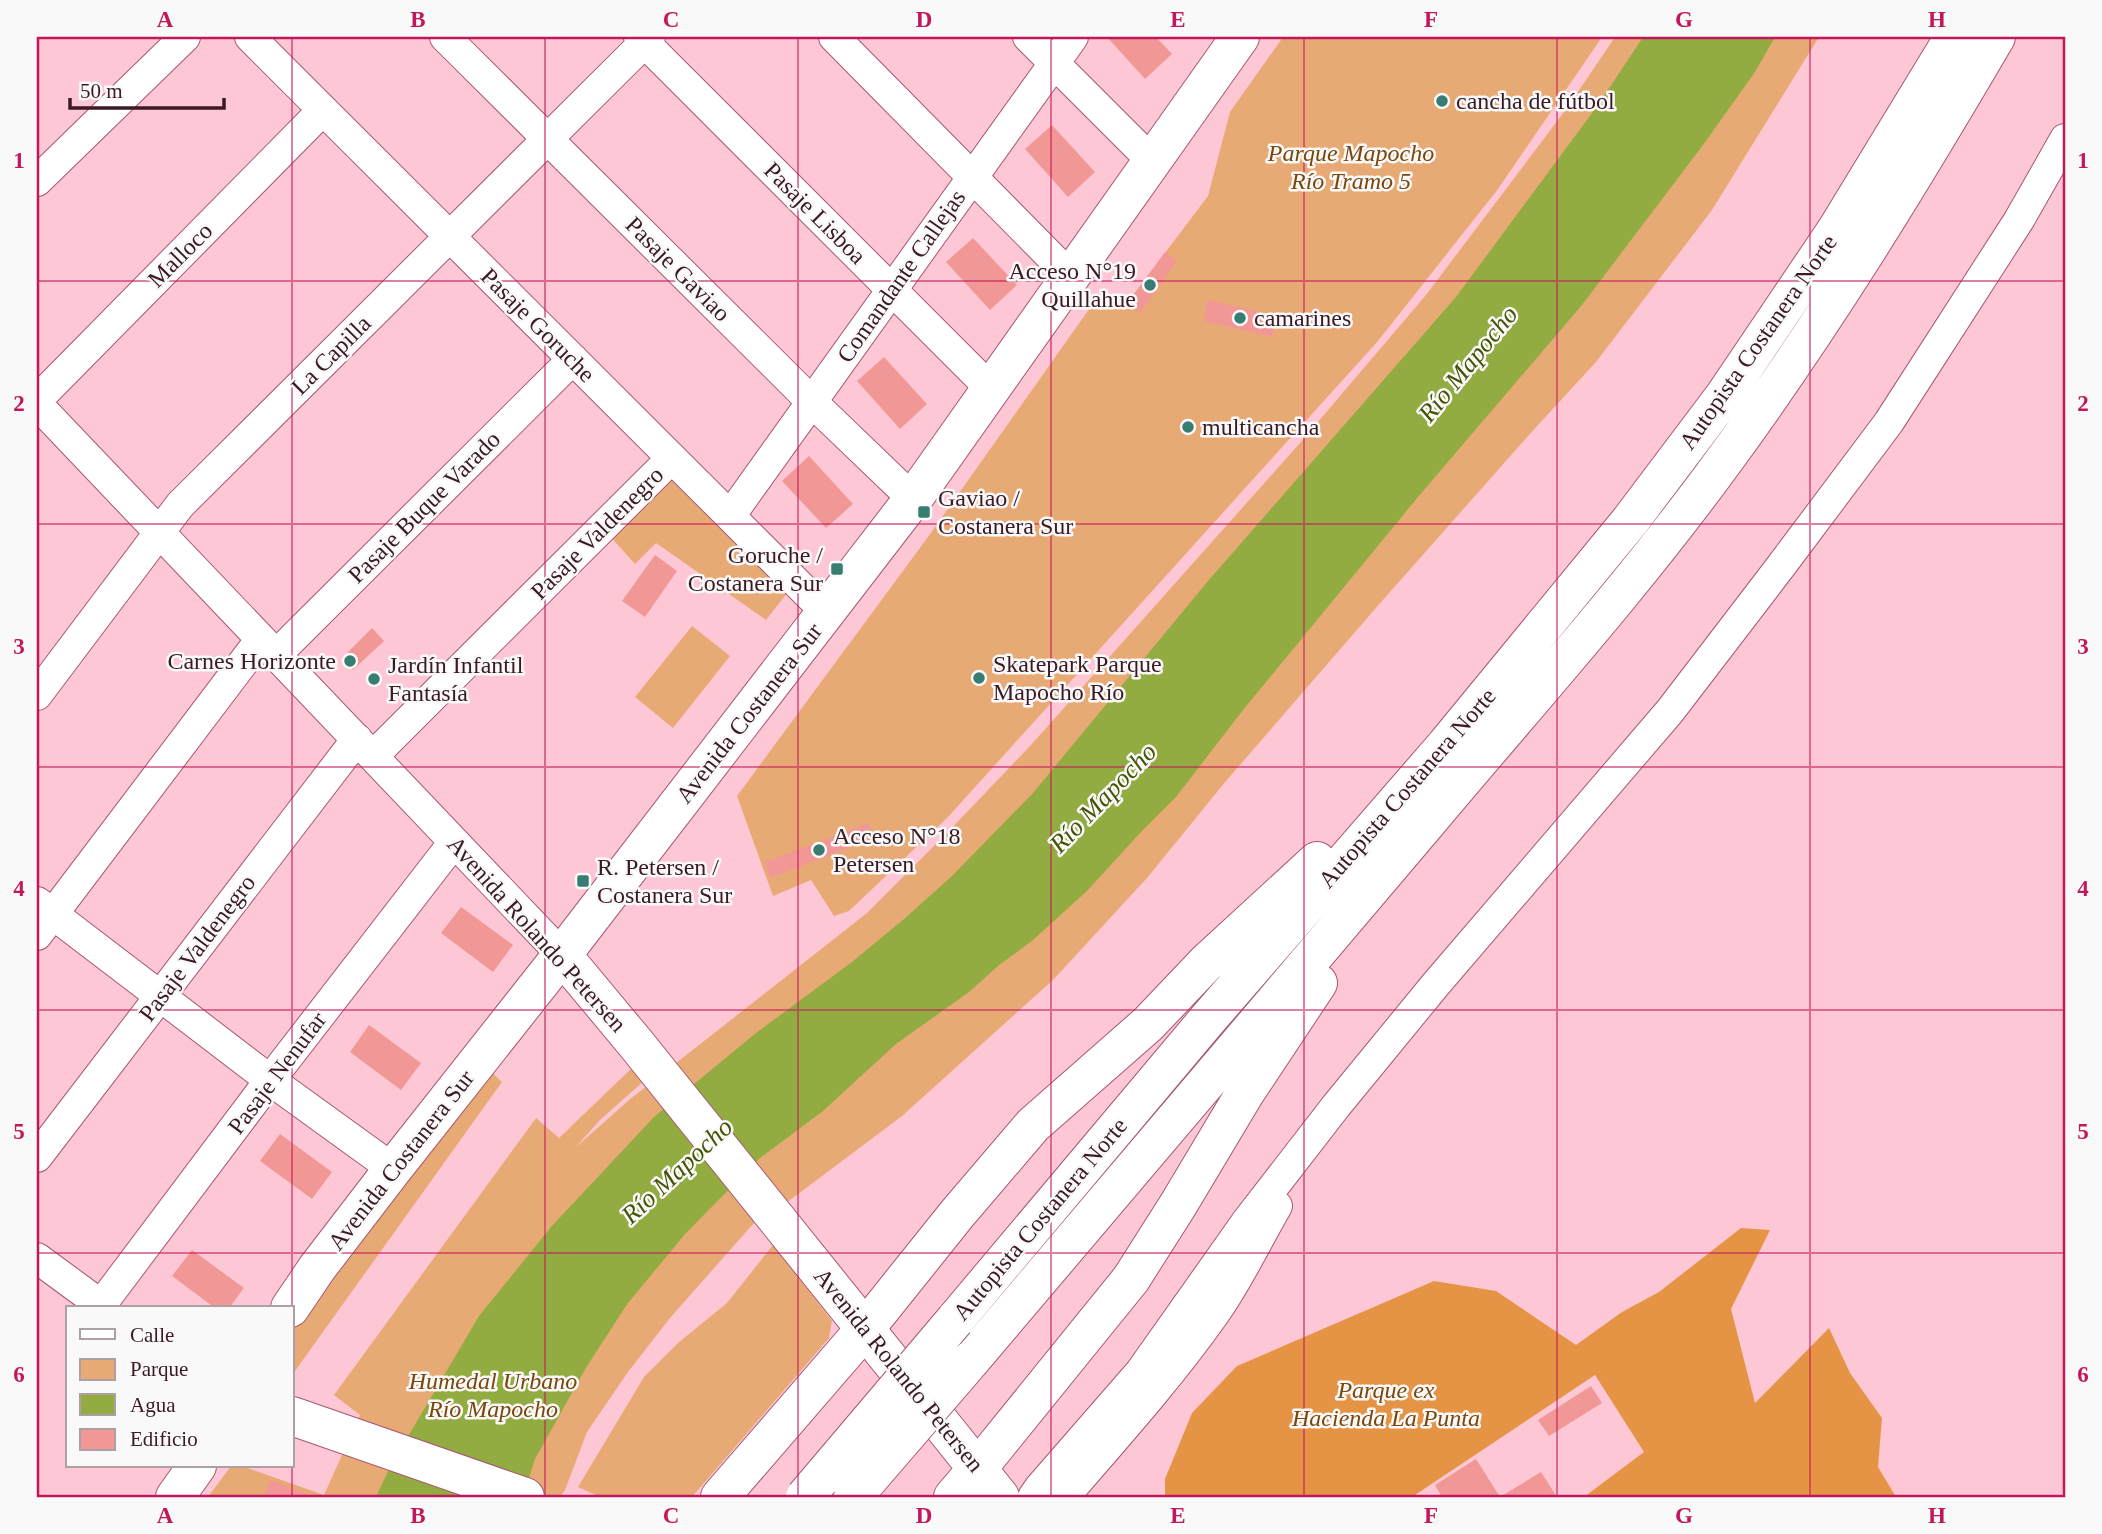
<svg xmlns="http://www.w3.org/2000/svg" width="2102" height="1534" font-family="Georgia,serif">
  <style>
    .green { fill: #e8aa74 }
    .forest { fill: #e59445 }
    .water { fill: #92ac42 }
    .building { fill: #f19896 }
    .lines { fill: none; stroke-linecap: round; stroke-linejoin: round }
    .minor-casing { stroke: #a7576f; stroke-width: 32 }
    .major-casing { stroke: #a7576f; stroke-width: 40 }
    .highway-casing { stroke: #a7576f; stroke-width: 40 }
    .minor { stroke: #fff; stroke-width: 30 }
    .major { stroke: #fff; stroke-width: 38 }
    .highway { stroke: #fff; stroke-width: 38 }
    .highway-bridge-casing { stroke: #a7576f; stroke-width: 40; stroke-linecap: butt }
    .highway-bridge { stroke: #fff; stroke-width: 38 }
    .grid { fill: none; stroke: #c2185b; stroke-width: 2; stroke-opacity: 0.55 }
    .poi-dot { fill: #387d72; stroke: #f9f9f9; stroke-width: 2.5 }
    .labels { text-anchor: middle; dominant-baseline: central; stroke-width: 5; stroke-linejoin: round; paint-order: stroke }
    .poi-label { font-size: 24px; fill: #3b1a24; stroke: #f9f9f9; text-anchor: start }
    .park-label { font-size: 24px; font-style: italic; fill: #7b4609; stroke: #f9f9f9 }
    .street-label { font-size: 24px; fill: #3b1a24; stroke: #f9f9f9 }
    .water-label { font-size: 26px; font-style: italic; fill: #455504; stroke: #f9f9f9 }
    .neatline { fill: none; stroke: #c2185b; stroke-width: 2.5 }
    .grid-label { font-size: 23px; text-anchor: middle; font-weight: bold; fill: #c2185b }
  </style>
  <rect width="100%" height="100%" fill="#fec7d5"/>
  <path class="green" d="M 1283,37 L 1602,37 L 1498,189 L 1378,341 L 948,817 L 849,911 L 834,916 L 811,880 L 773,896 L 737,796 L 928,537 L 1097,298 L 1127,303 L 1208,196 L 1230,112 Z
    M 1615,37 L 1819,37 L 1712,210 L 1596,362 L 1528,436 L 1375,609 L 1226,781 L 1147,878 L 1053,980 L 902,1116 L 790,1200 L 753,1224 L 670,1318 L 628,1372 L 587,1432 L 565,1490 L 560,1497 L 208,1497 L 231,1466 L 242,1466 L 324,1495 L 360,1415 L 334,1395 L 536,1118 L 559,1138 L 634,1066 L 645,1080 L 600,1120 L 575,1148 L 629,1100 L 867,913 L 945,835 L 1031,745 L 1300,443 L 1426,295 L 1567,108 Z
    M 674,473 L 792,587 L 766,620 L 656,543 L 635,564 L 608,534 Z
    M 692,626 L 730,656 L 673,728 L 635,697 Z
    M 490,1071 L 502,1082 L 295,1371 L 292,1369 L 292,1330 L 301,1315 Z
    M 773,1245 L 832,1321 L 829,1338 L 692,1497 L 600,1497 L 578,1487 L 644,1377 L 678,1343 L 727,1303 Z"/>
  <path class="forest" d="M 1741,1228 L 1770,1230 L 1731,1309 L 1755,1403 L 1829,1328 L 1850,1373 L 1882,1418 L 1878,1467 L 1896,1497 L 1584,1497 L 1644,1452 L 1595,1375 L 1412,1497 L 1165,1497 L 1165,1479 L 1192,1413 L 1237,1366 L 1434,1281 L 1496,1291 L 1576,1345 L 1622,1312 L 1659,1292 Z"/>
  <path class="water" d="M 1643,37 L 1775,37 L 1755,72 L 1703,145 L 1582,305 L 1418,497 L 1243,710 L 1176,797 L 1140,833 L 1087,891 L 1033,940 L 998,966 L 969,992 L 896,1044 L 823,1111 L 760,1158 L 686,1233 L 628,1303 L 587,1366 L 535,1459 L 523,1497 L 376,1497 L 391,1465 L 479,1316 L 551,1227 L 654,1117 L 756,1033 L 852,962 L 904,919 L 952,876 L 1033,793 L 1208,581 L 1456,297 L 1598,105 Z"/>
  <path class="building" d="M 1107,37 L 1156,37 L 1172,54 L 1145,79 Z
    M 1052,125 L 1095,172 L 1068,197 L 1025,149 Z
    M 973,238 L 1017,285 L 990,310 L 946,262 Z
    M 1165,252 L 1177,261 L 1140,313 L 1127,304 Z
    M 1208,300 L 1277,316 L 1272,337 L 1203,321 Z
    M 884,357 L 927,404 L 900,429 L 857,381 Z
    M 809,456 L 853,504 L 826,528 L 782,481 Z
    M 655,555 L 677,571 L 645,617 L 622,601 Z
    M 372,628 L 384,641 L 353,670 L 342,658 Z
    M 868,823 L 874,838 L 770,878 L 765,862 Z
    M 461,907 L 513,945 L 493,972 L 441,933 Z
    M 369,1025 L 421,1063 L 401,1090 L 350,1052 Z
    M 280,1134 L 332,1172 L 312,1199 L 260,1161 Z
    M 192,1250 L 244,1288 L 229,1308 L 215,1308 L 172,1276 Z
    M 1591,1386 L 1602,1403 L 1549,1436 L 1538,1420 Z
    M 1476,1459 L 1500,1497 L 1442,1497 L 1435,1485 Z
    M 1541,1472 L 1557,1497 L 1500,1497 Z
    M 270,1480 L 313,1496 L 312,1497 L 263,1497 Z"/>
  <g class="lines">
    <g class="minor-casing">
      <path id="minor" d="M 250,37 L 827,613
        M 445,37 L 812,402 L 913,499
        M 639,37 L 991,389
        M 834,37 L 1070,276
        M 1028,37 L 1152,161
        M 37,181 L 185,37
        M 37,400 L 323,110
        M 37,404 L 562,955
        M 730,516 L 1073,37
        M 276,655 L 573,359
        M 37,695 L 180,505 L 650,37
        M 373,756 L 672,458
        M 37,902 L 270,1080 L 393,1169
        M 37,935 L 261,639
        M 37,1157 L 357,739
        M 37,1258 L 105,1308
        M 101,1305 L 270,1080 L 454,842
        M 1033,1497 L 1040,1487 L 1141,1371 L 1247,1221 L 1336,1106 L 1436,984 L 1670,711 L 1781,566 L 1889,422 L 2019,220 L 2065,139
        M 1064,1497 C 1116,1437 1169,1378 1215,1313 C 1239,1279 1256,1242 1277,1206"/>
    </g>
    <g class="major-casing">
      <path id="major" d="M 562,955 L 637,1045 L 1000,1497
        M 290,1308 L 317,1268 L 393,1169 L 562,955 L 913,499 L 1240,37
        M 292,1416 L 525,1497
        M 175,1497 L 197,1466
        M 720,1497 L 865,1329
        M 953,1497 L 978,1468"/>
    </g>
    <g class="highway-casing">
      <path id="highway" d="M 955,1320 L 1208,1019 L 1446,745 L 1630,521 L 1725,395 L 1837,229 L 1954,37
        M 865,1329 L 957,1214 L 1033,1125 L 1148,1024 L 1206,963 L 1317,861
        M 971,1360 C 1123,1180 1276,1000 1429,820 C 1528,702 1632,587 1723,462 C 1823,326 1911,182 1996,37
        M 978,1468 L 1131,1279 L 1178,1205 L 1245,1093 L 1318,983"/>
    </g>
    <use href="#minor" class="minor"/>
    <use href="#major" class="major"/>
    <use href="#highway" class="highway"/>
    <g class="highway-bridge-casing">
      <path id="highway-bridge" d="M 805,1497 L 955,1320
        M 853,1497 L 971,1360"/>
    </g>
    <use href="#highway-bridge" class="highway-bridge"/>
  </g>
  <path class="grid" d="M 292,37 L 292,1308M 545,37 L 545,1497M 798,37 L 798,1497M 1051,37 L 1051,1497M 1304,37 L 1304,1497M 1557,37 L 1557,1497M 1810,37 L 1810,1497M 37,281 L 2065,281M 37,524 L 2065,524M 37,767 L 2065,767M 37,1010 L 2065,1010M 37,1253 L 2065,1253M 292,1466 L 292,1497"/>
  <g class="poi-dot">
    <circle cx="1442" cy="101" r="7"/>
    <circle cx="1150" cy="285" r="7"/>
    <circle cx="1240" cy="318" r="7"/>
    <circle cx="1188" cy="427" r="7"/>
    <rect x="917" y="505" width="14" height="14" rx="3.5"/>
    <rect x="830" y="562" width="14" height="14" rx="3.5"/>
    <circle cx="350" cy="661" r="7"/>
    <circle cx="979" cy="678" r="7"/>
    <circle cx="374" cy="679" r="7"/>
    <circle cx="819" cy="850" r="7"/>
    <rect x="576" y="874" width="14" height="14" rx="3.5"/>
  </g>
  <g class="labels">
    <g class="poi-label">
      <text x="1456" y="101">cancha de fútbol</text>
      <text x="1136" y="271" text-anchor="end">Acceso N°19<tspan x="1136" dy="28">Quillahue</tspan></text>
      <text x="1254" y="318">camarines</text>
      <text x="1202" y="427">multicancha</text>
      <text x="938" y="498">Gaviao /<tspan x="938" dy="28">Costanera Sur</tspan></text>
      <text x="823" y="555" text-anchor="end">Goruche /<tspan x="823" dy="28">Costanera Sur</tspan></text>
      <text x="336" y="661" text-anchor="end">Carnes Horizonte</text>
      <text x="993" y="664">Skatepark Parque<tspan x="993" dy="28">Mapocho Río</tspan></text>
      <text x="388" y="665">Jardín Infantil<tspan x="388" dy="28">Fantasía</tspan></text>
      <text x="833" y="836">Acceso N°18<tspan x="833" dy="28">Petersen</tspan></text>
      <text x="597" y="867">R. Petersen /<tspan x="597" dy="28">Costanera Sur</tspan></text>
    </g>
    <g class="park-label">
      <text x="1351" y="153">Parque Mapocho<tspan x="1351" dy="28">Río Tramo 5</tspan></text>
      <text x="493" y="1381">Humedal Urbano<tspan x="493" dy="28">Río Mapocho</tspan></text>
      <text x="1386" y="1390">Parque ex<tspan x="1386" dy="28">Hacienda La Punta</tspan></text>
    </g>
    <g class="street-label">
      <text transform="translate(815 213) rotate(45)">Pasaje Lisboa</text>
      <text transform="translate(180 255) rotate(-45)">Malloco</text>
      <text transform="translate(678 269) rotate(45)">Pasaje Gaviao</text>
      <text transform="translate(901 276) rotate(-55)">Comandante Callejas</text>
      <text transform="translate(538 325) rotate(45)">Pasaje Goruche</text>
      <text transform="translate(1758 342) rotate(-55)">Autopista Costanera Norte</text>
      <text transform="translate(331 355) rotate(-45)">La Capilla</text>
      <text transform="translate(424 507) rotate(-45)">Pasaje Buque Varado</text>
      <text transform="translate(597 533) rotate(-45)">Pasaje Valdenegro</text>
      <text transform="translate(749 713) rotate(-52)">Avenida Costanera Sur</text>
      <text transform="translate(1407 788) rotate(-49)">Autopista Costanera Norte</text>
      <text transform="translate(537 934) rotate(48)">Avenida Rolando Petersen</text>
      <text transform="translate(197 948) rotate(-53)">Pasaje Valdenegro</text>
      <text transform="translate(277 1073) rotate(-53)">Pasaje Nenufar</text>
      <text transform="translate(401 1160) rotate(-52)">Avenida Costanera Sur</text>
      <text transform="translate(1040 1219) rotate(-50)">Autopista Costanera Norte</text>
      <text transform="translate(899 1370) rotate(51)">Avenida Rolando Petersen</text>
    </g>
    <g class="water-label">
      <text transform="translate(1468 364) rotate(-51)">Río Mapocho</text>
      <text transform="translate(1103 798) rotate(-46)">Río Mapocho</text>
      <text transform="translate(677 1171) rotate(-43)">Río Mapocho</text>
    </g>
  </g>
  <rect width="2102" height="1534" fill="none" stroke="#f9f9f9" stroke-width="77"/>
  <rect x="66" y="1306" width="228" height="161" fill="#f9f9f9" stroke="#ada0a4" stroke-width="2"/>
  <rect x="80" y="1329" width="35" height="10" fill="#ffffff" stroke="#ada0a4" stroke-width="2"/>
  <text x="130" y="1342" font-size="21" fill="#3b1a24">Calle</text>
  <rect x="80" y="1359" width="35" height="21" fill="#e8aa74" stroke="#ada0a4" stroke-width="2"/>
  <text x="130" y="1376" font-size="21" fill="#3b1a24">Parque</text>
  <rect x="80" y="1394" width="35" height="21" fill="#92ac42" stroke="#ada0a4" stroke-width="2"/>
  <text x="130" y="1412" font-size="21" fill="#3b1a24">Agua</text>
  <rect x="80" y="1429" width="35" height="21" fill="#f19896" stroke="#ada0a4" stroke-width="2"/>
  <text x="130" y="1446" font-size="21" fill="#3b1a24">Edificio</text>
  <path d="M70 98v10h154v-10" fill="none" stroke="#3b1a24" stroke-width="3.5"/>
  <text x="80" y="98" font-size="21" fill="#3b1a24" stroke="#f9f9f9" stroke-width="5" paint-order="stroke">50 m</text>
  <rect x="38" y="38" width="2026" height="1458" class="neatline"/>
  <g class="grid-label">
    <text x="165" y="27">A</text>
    <text x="418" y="27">B</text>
    <text x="671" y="27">C</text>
    <text x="924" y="27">D</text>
    <text x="1178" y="27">E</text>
    <text x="1431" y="27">F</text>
    <text x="1684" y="27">G</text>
    <text x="1937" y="27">H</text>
    <text x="19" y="168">1</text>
    <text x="2083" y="168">1</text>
    <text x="19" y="411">2</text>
    <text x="2083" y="411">2</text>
    <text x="19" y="654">3</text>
    <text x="2083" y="654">3</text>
    <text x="19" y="896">4</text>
    <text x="2083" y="896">4</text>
    <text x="19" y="1139">5</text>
    <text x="2083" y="1139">5</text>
    <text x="19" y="1382">6</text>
    <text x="2083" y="1382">6</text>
    <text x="165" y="1523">A</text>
    <text x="418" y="1523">B</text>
    <text x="671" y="1523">C</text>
    <text x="924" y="1523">D</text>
    <text x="1178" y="1523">E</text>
    <text x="1431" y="1523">F</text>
    <text x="1684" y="1523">G</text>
    <text x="1937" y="1523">H</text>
  </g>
</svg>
